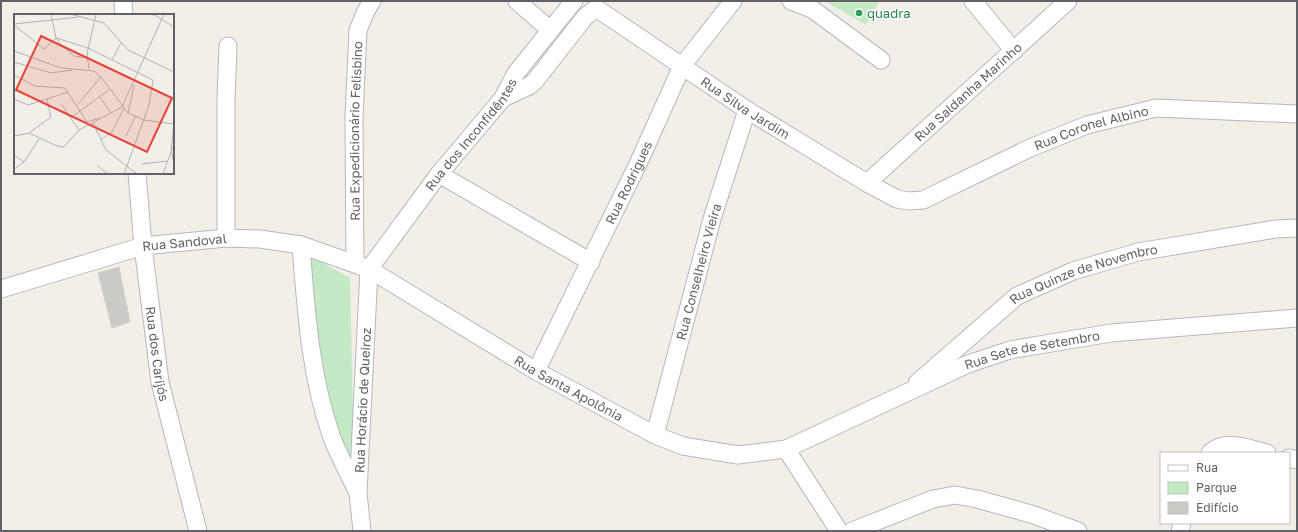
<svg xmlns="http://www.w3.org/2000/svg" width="1298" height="532" font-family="'Golos Text',sans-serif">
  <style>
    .green { fill: #c5e8c5 }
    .building { fill: #cccac5; stroke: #d6d1c6 }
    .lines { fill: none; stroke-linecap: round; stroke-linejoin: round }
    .minor-casing { stroke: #b5b8bc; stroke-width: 19 }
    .minor { stroke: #fff; stroke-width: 17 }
    .leisure-dot { fill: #2e9e5b; stroke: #fff; stroke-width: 1.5 }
    .labels { text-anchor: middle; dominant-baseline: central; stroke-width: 3; stroke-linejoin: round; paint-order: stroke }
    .leisure-label { font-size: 13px; fill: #27864d; stroke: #fff; text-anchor: start }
    .street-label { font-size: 13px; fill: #5f6368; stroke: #fff }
    .inset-road { fill: none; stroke: #b3b3b1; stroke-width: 1 }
    .view { fill: #ea4335; fill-opacity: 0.15; stroke: #ea4335; stroke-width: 2 }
    .inset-edge { fill: none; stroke: #5f6368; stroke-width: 2 }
  </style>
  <rect width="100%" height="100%" fill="#f1efe8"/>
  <path class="green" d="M 825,1 L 880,1 L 866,25 Z
    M 291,245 L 350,278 L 355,508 Z"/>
  <path class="building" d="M 119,267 L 130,322 L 112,328 L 98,273 Z"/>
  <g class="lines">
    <g class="minor-casing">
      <g id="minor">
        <path d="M 123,1 L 124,15"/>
        <path d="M 517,1 L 550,30"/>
        <path d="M 791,1 L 812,9 L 881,60"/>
        <path d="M 973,1 L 1014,51"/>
        <path id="s1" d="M 503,98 L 529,86 L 535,81 L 585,17 L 594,10 L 599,10 L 747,110 L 867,183 L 897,199 L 909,201 L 923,200 L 1030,148 L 1087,125 L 1156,108 L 1297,114"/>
        <path id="s2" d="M 137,173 L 143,246 L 160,382 L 198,531"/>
        <path d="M 439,174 L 591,262"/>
        <path id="s3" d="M 867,183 L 1068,1"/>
        <path d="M 226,238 L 226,100 L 228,46"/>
        <path d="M 301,245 C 306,310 310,376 332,438 C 339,456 349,474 357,491"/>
        <path id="s4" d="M 355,264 L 354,117 L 358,30 L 366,11 L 372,1"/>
        <path id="s5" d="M 369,269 L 439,174 L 503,98 L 516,73 L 574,1"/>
        <path id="s6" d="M 1,289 L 143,246 L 226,238 L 260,239 L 301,245 L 369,269 L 536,371 L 655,435 L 683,446 L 738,455 L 786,449 L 968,364 L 1010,350 L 1111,333 L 1297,318"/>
        <path id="s7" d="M 536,371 L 637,166 L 682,66 L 733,1"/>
        <path id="s8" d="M 917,383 L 1017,296 L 1073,271 L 1138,252 L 1276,229 L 1297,228"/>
        <path id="s9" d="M 655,435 L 712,219 L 747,110"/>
        <path d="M 786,449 L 839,531"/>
        <path d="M 1210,453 C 1226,438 1248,449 1267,453"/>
        <path d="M 1289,458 L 1297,460"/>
        <path id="s10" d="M 362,531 L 358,493 L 369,269"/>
        <path d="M 852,531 L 933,499 L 955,495 L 977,499 L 1031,514 L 1078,531"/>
        <path d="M 1180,531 L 1182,523"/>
      </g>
    </g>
    <use href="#minor" class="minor"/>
  </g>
  <circle class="leisure-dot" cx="859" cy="13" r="4"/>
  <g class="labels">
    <g class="leisure-label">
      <text x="867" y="13">quadra</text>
    </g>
    <g class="street-label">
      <text stroke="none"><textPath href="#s3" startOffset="136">Rua Saldanha Marinho</textPath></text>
      <text stroke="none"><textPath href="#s1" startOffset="310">Rua Silva Jardim</textPath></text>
      <text stroke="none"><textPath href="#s1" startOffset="697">Rua Coronel Albino</textPath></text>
      <text stroke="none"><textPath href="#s4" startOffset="133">Rua Expedicionário Felisbino</textPath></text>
      <text stroke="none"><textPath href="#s5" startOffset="169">Rua dos Inconfidêntes</textPath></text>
      <text stroke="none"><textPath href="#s7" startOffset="210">Rua Rodrigues</textPath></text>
      <text stroke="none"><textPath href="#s6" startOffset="190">Rua Sandoval</textPath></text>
      <text stroke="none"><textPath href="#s9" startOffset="169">Rua Conselheiro Vieira</textPath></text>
      <text stroke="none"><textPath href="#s8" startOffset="203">Rua Quinze de Novembro</textPath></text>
      <text stroke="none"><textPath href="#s6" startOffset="1111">Rua Sete de Setembro</textPath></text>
      <text stroke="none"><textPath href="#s2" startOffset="182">Rua dos Carijós</textPath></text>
      <text stroke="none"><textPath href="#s6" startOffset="612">Rua Santa Apolônia</textPath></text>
      <text stroke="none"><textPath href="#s10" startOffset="131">Rua Horácio de Queiroz</textPath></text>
    </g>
  </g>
  <g transform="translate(14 14)">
    <rect width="160" height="160" fill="#f1efe8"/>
    <path class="inset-road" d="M 37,0 L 42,24 L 47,31 L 60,42 L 73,44M 56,0 L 90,9 L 114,36 L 160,58M 139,0 L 160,13M 0,10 L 65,3M 0,11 L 30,35 L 42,24 L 74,34 L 139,66 L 135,91 L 110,160M 0,37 L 47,54 L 80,57 L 87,63 L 114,99 L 130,106 L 160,110M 98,46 L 107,29M 0,48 L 37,59 L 58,56M 75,55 L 73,40 L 82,0M 0,61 L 21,72 L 51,74 L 73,108 L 86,104M 86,83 L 97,99M 0,85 L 14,91 L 54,78M 47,90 L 65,116M 63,91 L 87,63M 108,93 L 150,0M 114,99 L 120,71M 58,103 L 96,75M 79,109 L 92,136 L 123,160M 160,109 L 157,136 L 160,150M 15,119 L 37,103 L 33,85M 0,122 L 15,119 L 43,132 L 50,133 L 65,116 L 108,93M 112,122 L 121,103M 86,126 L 98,118 L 110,94M 0,141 L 10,148M 128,150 L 153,147M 83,151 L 94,160M 0,155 L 10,148 L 25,125M 149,160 L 160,130"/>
    <path class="view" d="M 27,22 L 158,84 L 133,138 L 2,76 Z"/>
    <rect width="160" height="160" class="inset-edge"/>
  </g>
  <rect width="1298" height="532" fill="none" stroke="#5f6368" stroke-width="4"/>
  <rect x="1160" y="452" width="130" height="72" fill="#ffffff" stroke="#bfc1c3"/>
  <rect x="1168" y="465" width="20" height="6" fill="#ffffff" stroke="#bfc1c3"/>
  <text x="1196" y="472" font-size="12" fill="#5f6368">Rua</text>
  <rect x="1168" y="482" width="20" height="12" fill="#c5e8c5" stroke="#bfc1c3"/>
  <text x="1196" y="492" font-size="12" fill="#5f6368">Parque</text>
  <rect x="1168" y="502" width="20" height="12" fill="#cccac5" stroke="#bfc1c3"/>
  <text x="1196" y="512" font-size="12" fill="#5f6368">Edifício</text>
</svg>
